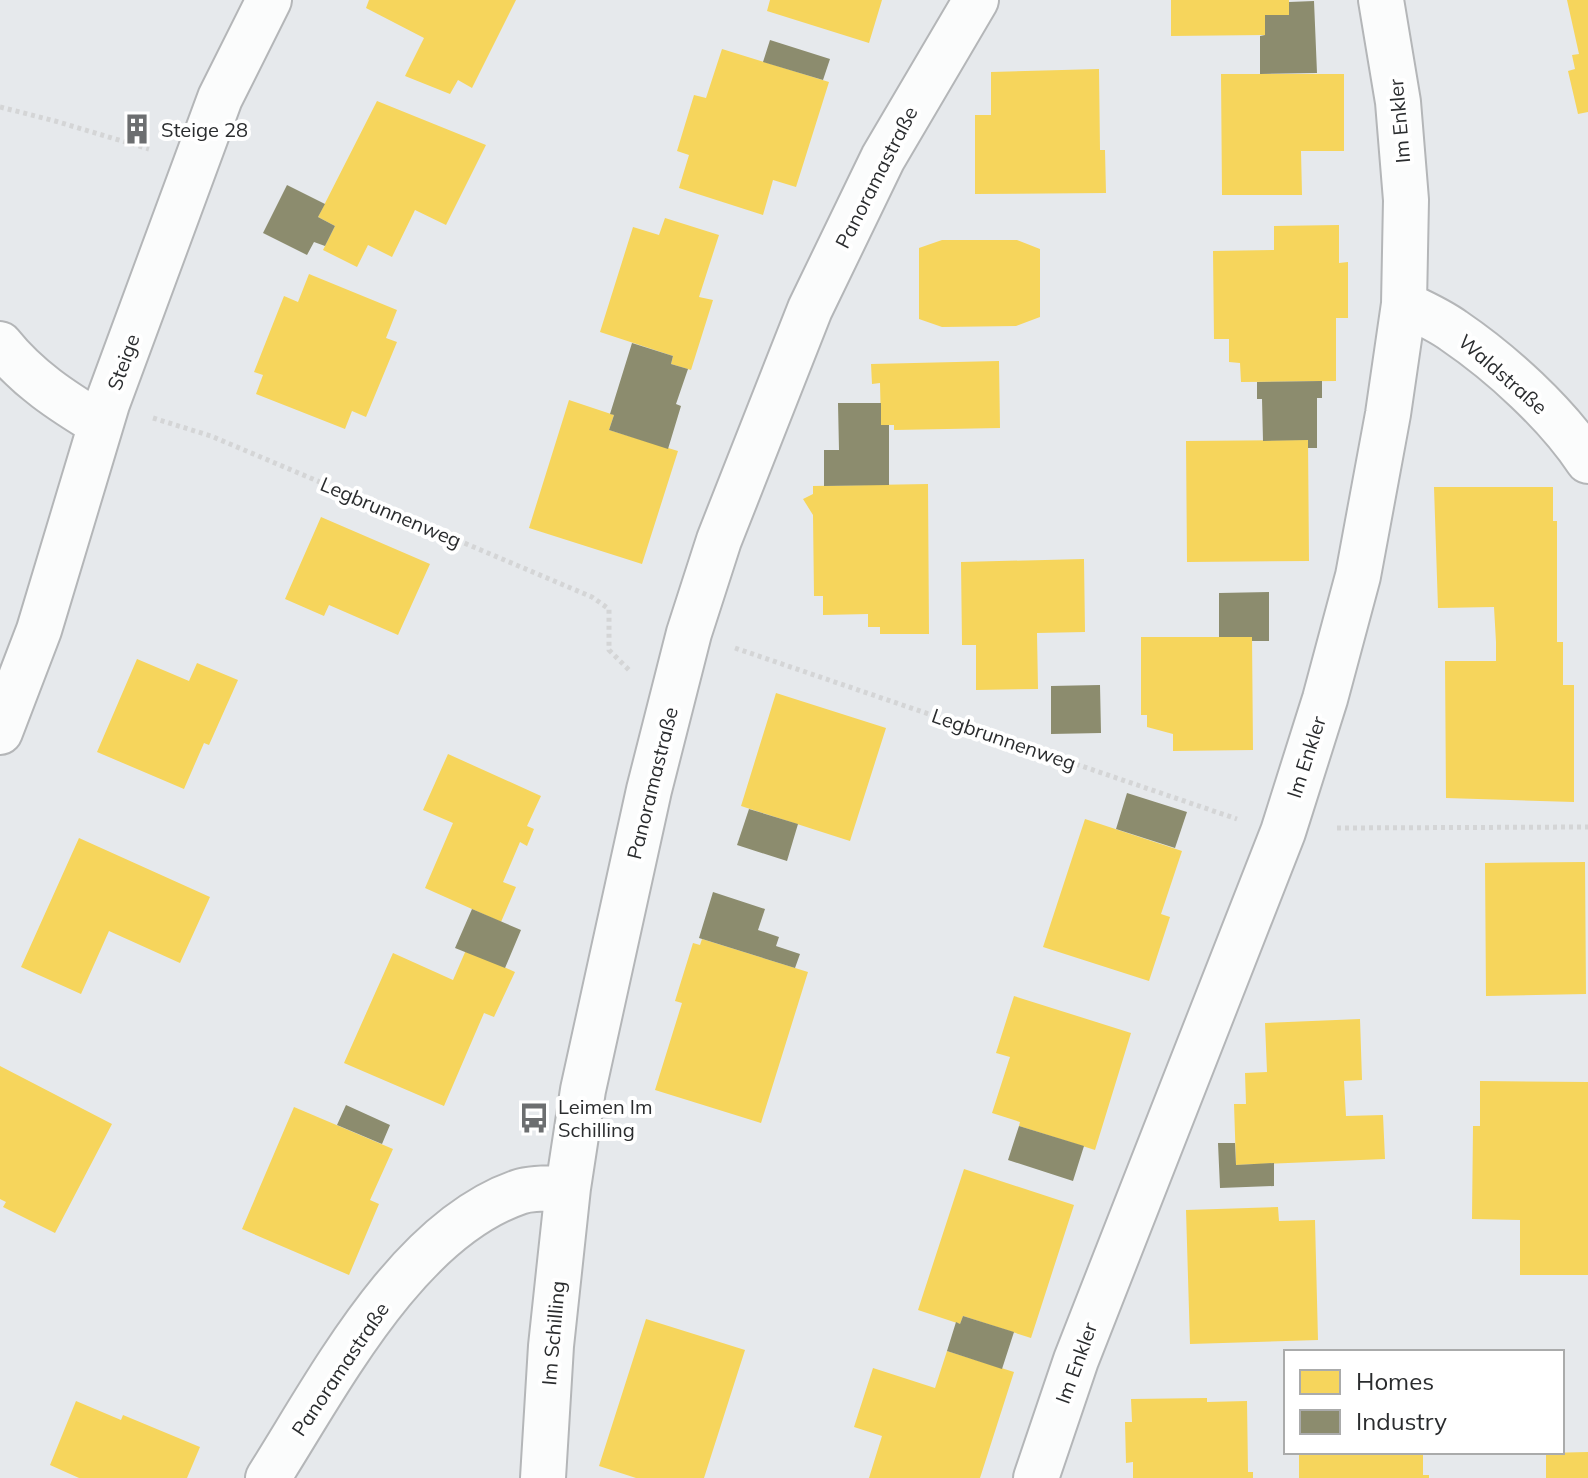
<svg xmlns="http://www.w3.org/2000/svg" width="1588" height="1478" font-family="Mulish,sans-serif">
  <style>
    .homes { fill: #f6d55c }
    .industry { fill: #8c8c6e }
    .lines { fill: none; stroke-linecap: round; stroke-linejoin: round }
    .minor-casing { stroke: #b4b6b8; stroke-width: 48 }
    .path { stroke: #d4d5d6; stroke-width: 5; stroke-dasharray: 4 4; stroke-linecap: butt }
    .minor { stroke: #fbfcfc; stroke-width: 44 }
    .labels { text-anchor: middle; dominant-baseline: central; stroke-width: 8; stroke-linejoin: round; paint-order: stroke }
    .street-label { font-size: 20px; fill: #2a2c2e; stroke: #fff }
    .poi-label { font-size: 20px; fill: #2a2c2e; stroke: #fff; text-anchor: start }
  </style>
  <rect width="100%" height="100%" fill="#e6e9ec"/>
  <path class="homes" d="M 369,0 L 516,0 L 472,88 L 458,80 L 450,94 L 405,76 L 424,38 L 366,8 Z
    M 770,0 L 882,0 L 869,43 L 767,11 Z
    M 1171,0 L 1289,0 L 1289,15 L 1265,15 L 1265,35 L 1171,36 Z
    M 1567,0 L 1588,0 L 1588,112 L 1578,114 L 1568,71 L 1575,69 L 1572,55 L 1579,54 Z
    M 722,49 L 829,82 L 796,187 L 773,180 L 763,215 L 679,188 L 689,155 L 677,151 L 694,95 L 706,98 Z
    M 1099,69 L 1100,150 L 1105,150 L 1106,193 L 975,194 L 975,115 L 991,115 L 991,72 Z
    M 1221,74 L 1344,74 L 1344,151 L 1301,151 L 1302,195 L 1222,195 Z
    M 377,101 L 486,145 L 446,225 L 415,210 L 392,257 L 368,245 L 357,267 L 323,250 L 335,226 L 318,217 Z
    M 133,116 L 148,122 L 141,142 L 125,136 Z
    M 665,218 L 719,235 L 699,297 L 713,300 L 691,370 L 671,364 L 673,356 L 600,332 L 633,227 L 659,235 Z
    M 1339,225 L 1339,263 L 1348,262 L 1348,318 L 1336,318 L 1336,381 L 1241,382 L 1240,363 L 1229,362 L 1229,339 L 1214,339 L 1213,251 L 1274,250 L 1274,226 Z
    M 942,240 L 1017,240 L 1040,249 L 1040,317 L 1016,326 L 942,327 L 919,319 L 919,248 Z
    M 309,274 L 397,310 L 386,338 L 397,342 L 366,417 L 352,411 L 345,429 L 256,394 L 263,375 L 254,372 L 284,296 L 298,302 Z
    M 999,361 L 1000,428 L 894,430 L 894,425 L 881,425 L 880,383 L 872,384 L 871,364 Z
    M 569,400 L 614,415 L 609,430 L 678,451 L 642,564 L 529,528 Z
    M 1308,440 L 1309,561 L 1187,562 L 1186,441 Z
    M 928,484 L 929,634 L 880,634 L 880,627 L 868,627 L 868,614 L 823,615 L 823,596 L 814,596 L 813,515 L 803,499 L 813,494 L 813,486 Z
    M 1434,487 L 1553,487 L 1553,521 L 1557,521 L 1557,642 L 1563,642 L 1563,685 L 1574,685 L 1574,802 L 1446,798 L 1445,661 L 1496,661 L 1496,642 L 1494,607 L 1438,608 Z
    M 321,517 L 430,564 L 398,635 L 329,605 L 324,616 L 285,599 Z
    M 1084,559 L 1085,632 L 1037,633 L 1038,689 L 976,690 L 976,645 L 962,645 L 961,562 Z
    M 1141,637 L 1252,637 L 1253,750 L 1173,751 L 1173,734 L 1147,727 L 1147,715 L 1141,715 Z
    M 137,659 L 189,681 L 197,663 L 238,680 L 209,745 L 204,743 L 184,789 L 97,752 Z
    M 776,693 L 886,728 L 850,841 L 741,806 Z
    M 448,754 L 541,796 L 527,826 L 534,829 L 527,846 L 520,842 L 503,882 L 516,887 L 501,922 L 425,888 L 453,823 L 423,810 Z
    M 1085,819 L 1182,851 L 1161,914 L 1170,917 L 1149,981 L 1043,947 Z
    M 79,838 L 210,897 L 180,963 L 109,931 L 81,994 L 21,967 Z
    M 1585,862 L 1586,994 L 1486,996 L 1485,863 Z
    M 702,939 L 808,972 L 761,1123 L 655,1090 L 682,1003 L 675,1001 L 693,943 L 700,945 Z
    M 466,950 L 515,972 L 494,1017 L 484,1013 L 444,1106 L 344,1063 L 393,953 L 453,980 Z
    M 1014,996 L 1131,1033 L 1095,1150 L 1019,1126 L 1020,1122 L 992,1113 L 1010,1057 L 996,1053 Z
    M 1360,1019 L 1362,1080 L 1344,1081 L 1346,1116 L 1383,1115 L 1385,1159 L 1236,1165 L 1234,1104 L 1246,1104 L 1245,1073 L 1267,1072 L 1265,1023 Z
    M 0,1066 L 112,1124 L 55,1233 L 3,1207 L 6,1202 L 0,1199 Z
    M 1480,1081 L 1588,1082 L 1588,1275 L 1520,1275 L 1520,1220 L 1472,1219 L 1473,1126 L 1480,1126 Z
    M 294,1107 L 393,1149 L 370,1200 L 379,1204 L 349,1275 L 242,1229 Z
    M 964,1169 L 1074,1205 L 1031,1338 L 963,1316 L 960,1324 L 918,1310 Z
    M 1278,1207 L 1279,1221 L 1315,1220 L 1318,1340 L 1190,1344 L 1186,1210 Z
    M 646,1319 L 745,1350 L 704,1478 L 636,1478 L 599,1466 Z
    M 947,1351 L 1014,1372 L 980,1478 L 869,1478 L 882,1436 L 854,1427 L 873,1368 L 935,1388 Z
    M 1207,1398 L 1207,1402 L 1247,1401 L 1248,1472 L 1253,1472 L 1253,1478 L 1133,1478 L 1133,1462 L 1126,1463 L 1125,1422 L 1132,1422 L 1131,1399 Z
    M 76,1401 L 121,1420 L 123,1415 L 200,1447 L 187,1478 L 79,1478 L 50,1465 Z
    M 1299,1452 L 1423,1452 L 1423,1475 L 1429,1475 L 1429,1478 L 1299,1478 Z
    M 1588,1452 L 1588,1478 L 1546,1478 L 1546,1453 Z"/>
  <path class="industry" d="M 1314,1 L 1317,73 L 1260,74 L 1260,36 L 1265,35 L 1265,15 L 1289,15 L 1289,2 Z
    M 770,40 L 830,59 L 823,80 L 763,62 Z
    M 287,185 L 325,204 L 318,217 L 335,226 L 325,246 L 314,242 L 307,255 L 263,233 Z
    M 632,343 L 673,356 L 671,364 L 688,369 L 676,404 L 681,406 L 668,449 L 609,430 L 614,415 L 610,414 Z
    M 1322,381 L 1322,398 L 1317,398 L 1317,448 L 1308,448 L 1308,440 L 1263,441 L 1262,399 L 1257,399 L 1257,382 Z
    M 838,403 L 881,403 L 881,425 L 889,425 L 889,485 L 824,486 L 824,450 L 839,450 Z
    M 1269,592 L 1269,641 L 1252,641 L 1252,637 L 1219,637 L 1219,593 Z
    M 1100,685 L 1101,733 L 1051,734 L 1051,686 Z
    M 1127,793 L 1187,812 L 1175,848 L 1116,829 Z
    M 749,809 L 798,824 L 787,861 L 737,845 Z
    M 713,892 L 765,909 L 758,930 L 779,937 L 776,946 L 800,954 L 795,968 L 699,938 Z
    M 472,909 L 521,930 L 505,968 L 455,948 Z
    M 346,1105 L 390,1125 L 382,1144 L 337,1125 Z
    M 1019,1126 L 1084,1146 L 1073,1181 L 1008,1160 Z
    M 1218,1143 L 1235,1143 L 1236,1165 L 1274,1163 L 1274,1186 L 1220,1188 Z
    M 963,1316 L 1014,1332 L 1002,1369 L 947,1351 L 956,1322 L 960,1324 Z"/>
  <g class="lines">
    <g class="minor-casing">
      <path id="minor" d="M 1404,304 C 1421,312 1439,320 1454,331 C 1501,363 1556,413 1588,461
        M 0,344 C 28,379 62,401 100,424
        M 0,732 L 39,630 L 107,404 L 220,98 L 269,0
        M 268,1478 C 329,1382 406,1231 519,1192 C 534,1187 553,1189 568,1188
        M 543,1478 L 551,1346 L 568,1188 L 583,1090 L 649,790 L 689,633 L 719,540 L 810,309 L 883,158 L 976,0
        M 1036,1478 L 1076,1360 L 1283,832 L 1325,699 L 1358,576 L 1388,414 L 1404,304 L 1406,200 L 1398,102 L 1381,0"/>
    </g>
    <path class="path" d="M 0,107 L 55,121 L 149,149
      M 153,418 L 211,436 L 592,597 L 609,609 L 609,650 L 630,671
      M 735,648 L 1237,819
      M 1337,828 L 1588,827"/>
    <use href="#minor" class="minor"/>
  </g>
  <defs>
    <g id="building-bare" transform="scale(2.4)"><path d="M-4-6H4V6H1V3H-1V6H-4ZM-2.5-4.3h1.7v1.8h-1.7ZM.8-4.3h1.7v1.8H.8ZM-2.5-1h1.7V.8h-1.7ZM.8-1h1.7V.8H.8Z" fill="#6c6e70" stroke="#fff" stroke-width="2.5" paint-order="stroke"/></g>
    <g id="bus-bare" transform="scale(2.4)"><path d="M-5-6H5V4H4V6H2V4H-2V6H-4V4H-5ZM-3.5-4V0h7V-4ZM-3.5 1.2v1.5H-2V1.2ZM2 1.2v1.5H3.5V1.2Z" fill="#6c6e70" stroke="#fff" stroke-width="2.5" paint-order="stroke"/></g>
  </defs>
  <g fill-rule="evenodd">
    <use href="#building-bare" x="137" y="129"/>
    <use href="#bus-bare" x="534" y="1118"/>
  </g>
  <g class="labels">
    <g class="street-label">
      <text transform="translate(1399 121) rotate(-95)">Im Enkler</text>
      <text transform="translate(876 177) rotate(-63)">Panoramastraße</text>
      <text transform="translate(123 362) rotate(-70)">Steige</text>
      <text transform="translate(1503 374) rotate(41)">Waldstraße</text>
      <text transform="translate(391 512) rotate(23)">Legbrunnenweg</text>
      <text transform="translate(1004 739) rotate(19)">Legbrunnenweg</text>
      <text transform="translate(1306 757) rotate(-72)">Im Enkler</text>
      <text transform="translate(652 783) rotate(-76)">Panoramastraße</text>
      <text transform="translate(553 1333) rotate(-85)">Im Schilling</text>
      <text transform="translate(1076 1363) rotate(-70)">Im Enkler</text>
      <text transform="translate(340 1369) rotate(-56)">Panoramastraße</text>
    </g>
    <g class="poi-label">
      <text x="161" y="129">Steige 28</text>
      <text x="558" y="1106">Leimen Im<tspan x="558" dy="23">Schilling</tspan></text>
    </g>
  </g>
  <rect x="1284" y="1350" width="280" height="104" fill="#ffffff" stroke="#aaabab" stroke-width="2"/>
  <rect x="1300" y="1370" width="40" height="24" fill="#f6d55c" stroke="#aaabab" stroke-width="2"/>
  <text x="1356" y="1390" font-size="24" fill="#2a2c2e">Homes</text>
  <rect x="1300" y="1410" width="40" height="24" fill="#8c8c6e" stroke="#aaabab" stroke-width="2"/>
  <text x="1356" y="1430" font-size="24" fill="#2a2c2e">Industry</text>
</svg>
